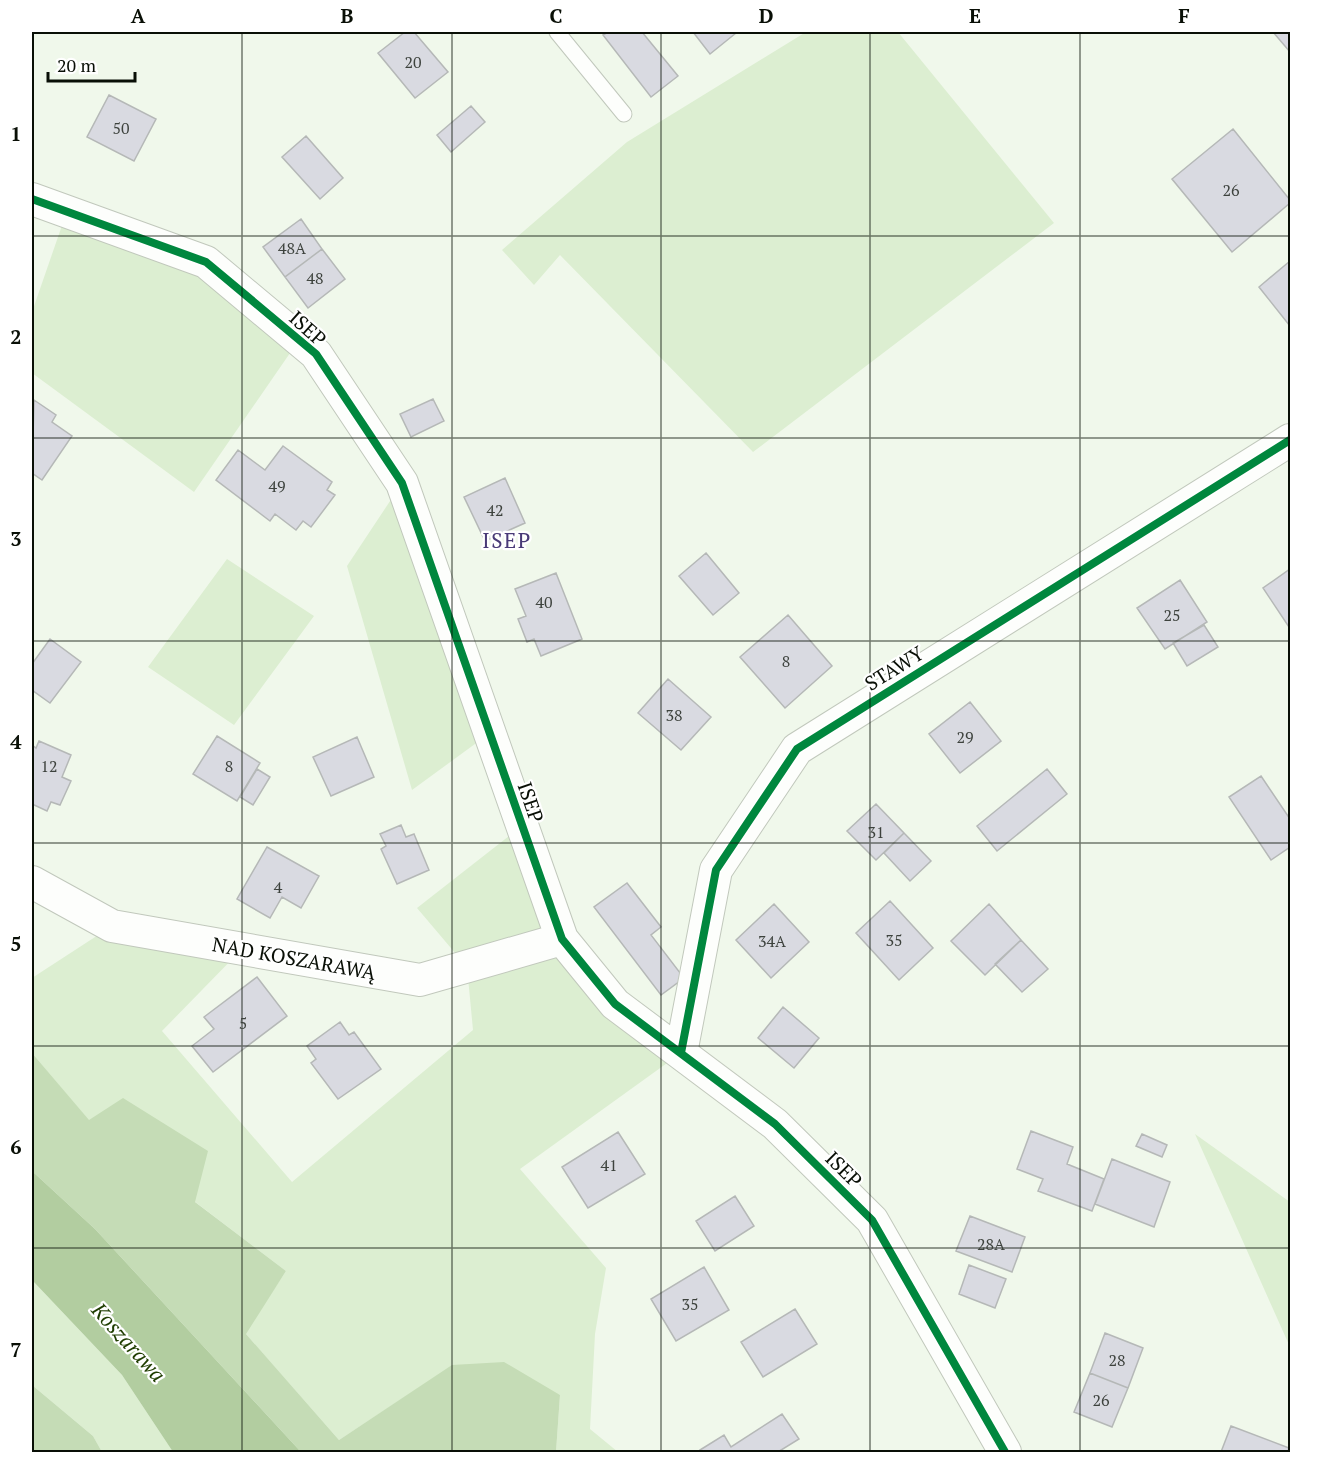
<svg xmlns="http://www.w3.org/2000/svg" width="1322" height="1484" font-family="'PT Serif',serif">
  <style>
    .green { fill: #dceed1 }
    .forest { fill: #c5dcb6 }
    .water { fill: #b2cda0 }
    .building { fill: #d9dae1; stroke: #b5b8b7; stroke-width: 1.5 }
    .lines { fill: none; stroke-linecap: round; stroke-linejoin: round }
    .lane-casing { stroke: #c1c8bc; stroke-width: 17 }
    .street-casing { stroke: #c1c8bc; stroke-width: 34 }
    .lane { stroke: #fdfefc; stroke-width: 15 }
    .street { stroke: #fdfefc; stroke-width: 32 }
    .cycleway-casing { stroke: #fff; stroke-width: 11 }
    .cycleway { stroke: #00873e; stroke-width: 8 }
    .grid { fill: none; stroke: #090f06; stroke-width: 1.5; stroke-opacity: 0.55 }
    .labels { text-anchor: middle; dominant-baseline: central; stroke-width: 4.5; stroke-linejoin: round; paint-order: stroke }
    .number-label { font-size: 16px; fill: #3d423d }
    .street-label { font-size: 20px; fill: #090f06; stroke: #fff }
    .neighbourhood-label { font-size: 21px; letter-spacing: 1.5px; fill: #493a77; stroke: #fff }
    .water-label { font-size: 21px; font-style: italic; fill: #1f3d00; stroke: #fff }
    .neatline { fill: none; stroke: #090f06; stroke-width: 2 }
    .grid-label { font-size: 20px; text-anchor: middle; font-weight: bold; fill: #090f06 }
  </style>
  <rect width="100%" height="100%" fill="#f0f8eb"/>
  <path class="green" d="M 806,32 L 898,32 L 1054,223 L 753,452 L 560,255 L 534,285 L 502,250 L 627,142 Z
    M 67,211 L 206,262 L 299,340 L 194,492 L 32,373 L 32,312 Z
    M 402,483 L 490,733 L 412,790 L 347,566 Z
    M 227,559 L 314,616 L 234,725 L 148,667 Z
    M 522,826 L 562,939 L 681,1053 L 520,1169 L 606,1268 L 595,1334 L 590,1429 L 618,1452 L 556,1452 L 560,1395 L 452,1366 L 339,1440 L 245,1333 L 286,1271 L 89,1121 L 32,1053 L 32,978 L 112,926 L 242,949 L 162,1031 L 292,1182 L 473,1030 L 467,967 L 417,908 Z
    M 1195,1134 L 1290,1202 L 1290,1347 Z
    M 32,1280 L 122,1375 L 173,1452 L 102,1452 L 93,1436 L 32,1385 Z"/>
  <path class="forest" d="M 32,1053 L 89,1120 L 123,1098 L 208,1151 L 195,1202 L 286,1271 L 246,1334 L 339,1440 L 452,1365 L 504,1362 L 560,1395 L 556,1452 L 301,1452 L 95,1229 L 32,1171 Z
    M 32,1385 L 93,1436 L 102,1452 L 32,1452 Z"/>
  <path class="water" d="M 32,1171 L 95,1229 L 301,1452 L 173,1452 L 122,1375 L 32,1280 Z"/>
  <path class="building" d="M 405,32 L 414,32 L 448,72 L 415,98 L 378,53 Z
    M 608,32 L 642,32 L 678,76 L 651,97 L 603,35 Z
    M 693,32 L 735,32 L 736,33 L 710,54 Z
    M 1273,32 L 1290,32 L 1290,52 Z
    M 109,95 L 156,119 L 134,161 L 87,137 Z
    M 471,106 L 485,122 L 451,152 L 437,135 Z
    M 1233,129 L 1290,200 L 1290,203 L 1232,252 L 1172,179 Z
    M 306,136 L 343,178 L 320,199 L 282,157 Z
    M 301,219 L 322,249 L 285,277 L 263,247 Z
    M 322,249 L 345,279 L 308,308 L 285,277 Z
    M 1290,261 L 1290,326 L 1259,287 Z
    M 433,399 L 444,421 L 411,437 L 400,414 Z
    M 34,400 L 56,415 L 52,422 L 72,436 L 42,480 L 32,473 Z
    M 283,446 L 332,482 L 327,490 L 335,495 L 311,527 L 303,521 L 296,530 L 275,514 L 270,521 L 216,480 L 238,450 L 265,470 Z
    M 505,478 L 525,523 L 485,541 L 464,497 Z
    M 706,553 L 739,593 L 713,615 L 679,576 Z
    M 1290,569 L 1290,626 L 1289,627 L 1263,588 Z
    M 556,573 L 582,639 L 541,656 L 534,639 L 527,642 L 518,619 L 526,616 L 515,589 Z
    M 1180,580 L 1207,622 L 1165,649 L 1137,608 Z
    M 788,615 L 832,666 L 785,708 L 740,657 Z
    M 1204,625 L 1218,647 L 1187,666 L 1173,643 Z
    M 50,639 L 81,662 L 50,703 L 32,690 L 32,664 Z
    M 668,679 L 711,717 L 681,750 L 638,713 Z
    M 970,702 L 1001,741 L 960,773 L 929,734 Z
    M 217,736 L 260,763 L 237,801 L 193,774 Z
    M 357,737 L 374,777 L 331,796 L 313,757 Z
    M 39,741 L 71,755 L 62,777 L 71,781 L 60,805 L 51,802 L 47,811 L 32,804 L 32,745 L 36,748 Z
    M 257,769 L 270,777 L 253,805 L 240,797 Z
    M 1047,769 L 1067,794 L 997,851 L 977,826 Z
    M 1261,776 L 1290,819 L 1290,847 L 1271,860 L 1229,797 Z
    M 876,804 L 904,833 L 876,860 L 847,831 Z
    M 401,825 L 406,837 L 414,834 L 429,870 L 397,884 L 381,849 L 386,846 L 380,834 Z
    M 904,833 L 931,861 L 910,881 L 884,853 Z
    M 267,847 L 319,876 L 301,908 L 282,897 L 270,918 L 237,899 Z
    M 627,883 L 661,927 L 651,935 L 684,978 L 661,995 L 594,907 Z
    M 890,901 L 933,948 L 899,980 L 856,933 Z
    M 774,904 L 809,942 L 771,978 L 736,940 Z
    M 989,904 L 1021,940 L 985,975 L 951,941 Z
    M 1021,940 L 1048,969 L 1022,992 L 995,964 Z
    M 257,977 L 287,1016 L 213,1072 L 192,1046 L 214,1029 L 204,1017 Z
    M 783,1007 L 819,1038 L 794,1068 L 758,1038 Z
    M 340,1022 L 349,1035 L 354,1032 L 381,1069 L 338,1099 L 311,1063 L 316,1059 L 307,1046 Z
    M 1031,1131 L 1073,1147 L 1067,1164 L 1104,1179 L 1092,1211 L 1038,1191 L 1043,1179 L 1017,1169 Z
    M 618,1132 L 645,1174 L 588,1208 L 562,1167 Z
    M 1142,1134 L 1167,1145 L 1162,1157 L 1136,1146 Z
    M 1112,1159 L 1170,1182 L 1154,1227 L 1095,1204 Z
    M 735,1196 L 754,1226 L 715,1251 L 696,1221 Z
    M 970,1216 L 1025,1237 L 1012,1272 L 956,1251 Z
    M 969,1265 L 1006,1279 L 995,1308 L 959,1294 Z
    M 704,1267 L 729,1310 L 676,1341 L 651,1299 Z
    M 795,1309 L 817,1344 L 763,1377 L 741,1342 Z
    M 1105,1333 L 1143,1348 L 1128,1388 L 1090,1373 Z
    M 1090,1373 L 1128,1388 L 1112,1427 L 1074,1412 Z
    M 782,1414 L 799,1439 L 778,1452 L 702,1452 L 700,1450 L 724,1435 L 731,1447 Z
    M 1231,1426 L 1289,1448 L 1288,1452 L 1221,1452 Z"/>
  <g class="lines">
    <g class="lane-casing">
      <path id="lane" d="M 557,32 L 624,114"/>
    </g>
    <g class="street-casing">
      <path id="street" d="M 32,199 L 206,262 L 316,354 L 402,483 L 562,939 L 615,1004 L 775,1124 L 872,1220 L 1005,1452
        M 32,882 L 112,926 L 420,980 L 562,939
        M 681,1053 L 716,870 L 797,749 L 1290,440"/>
    </g>
    <use href="#lane" class="lane"/>
    <use href="#street" class="street"/>
    <g class="cycleway-casing">
      <path id="cycleway" d="M 32,199 L 206,262 L 316,354 L 402,483 L 562,939 L 615,1004 L 775,1124 L 872,1220 L 1005,1452
        M 681,1053 L 716,870 L 797,749 L 1290,440"/>
    </g>
    <use href="#cycleway" class="cycleway"/>
  </g>
  <path class="grid" d="M 242,32 L 242,1452M 452,32 L 452,1452M 661,32 L 661,1452M 870,32 L 870,1452M 1080,32 L 1080,1452M 32,236 L 1290,236M 32,438 L 1290,438M 32,641 L 1290,641M 32,843 L 1290,843M 32,1046 L 1290,1046M 32,1248 L 1290,1248"/>
  <g class="labels">
    <g class="number-label">
      <text x="413" y="62">20</text>
      <text x="121" y="128">50</text>
      <text x="1231" y="190">26</text>
      <text x="292" y="248">48A</text>
      <text x="315" y="278">48</text>
      <text x="277" y="486">49</text>
      <text x="495" y="510">42</text>
      <text x="544" y="602">40</text>
      <text x="1172" y="615">25</text>
      <text x="786" y="661">8</text>
      <text x="674" y="715">38</text>
      <text x="965" y="737">29</text>
      <text x="49" y="766">12</text>
      <text x="229" y="766">8</text>
      <text x="876" y="832">31</text>
      <text x="278" y="887">4</text>
      <text x="894" y="940">35</text>
      <text x="772" y="941">34A</text>
      <text x="243" y="1023">5</text>
      <text x="609" y="1165">41</text>
      <text x="991" y="1244">28A</text>
      <text x="690" y="1304">35</text>
      <text x="1117" y="1360">28</text>
      <text x="1101" y="1400">26</text>
    </g>
    <g class="street-label">
      <text transform="translate(308 328) rotate(42)">ISEP</text>
      <text transform="translate(894 668) rotate(-32)">STAWY</text>
      <text transform="translate(531 802) rotate(71)">ISEP</text>
      <text transform="translate(294 958) rotate(10)">NAD KOSZARAWĄ</text>
      <text transform="translate(844 1169) rotate(45)">ISEP</text>
    </g>
    <g class="neighbourhood-label">
      <text x="507" y="540">ISEP</text>
    </g>
    <g class="water-label">
      <text transform="translate(129 1342) rotate(48)">Koszarawa</text>
    </g>
  </g>
  <rect width="1322" height="1484" fill="none" stroke="#ffffff" stroke-width="66"/>
  <path d="M48 72v9h87v-9" fill="none" stroke="#090f06" stroke-width="3"/>
  <text x="57" y="72" font-size="18" fill="#090f06" stroke="#ffffff" stroke-width="4.5" paint-order="stroke">20 m</text>
  <rect x="33" y="33" width="1256" height="1418" class="neatline"/>
  <g class="grid-label">
    <text x="138" y="23">A</text>
    <text x="347" y="23">B</text>
    <text x="556" y="23">C</text>
    <text x="766" y="23">D</text>
    <text x="975" y="23">E</text>
    <text x="1184" y="23">F</text>
    <text x="16" y="141">1</text>
    <text x="16" y="344">2</text>
    <text x="16" y="546">3</text>
    <text x="16" y="749">4</text>
    <text x="16" y="951">5</text>
    <text x="16" y="1154">6</text>
    <text x="16" y="1357">7</text>
  </g>
</svg>
